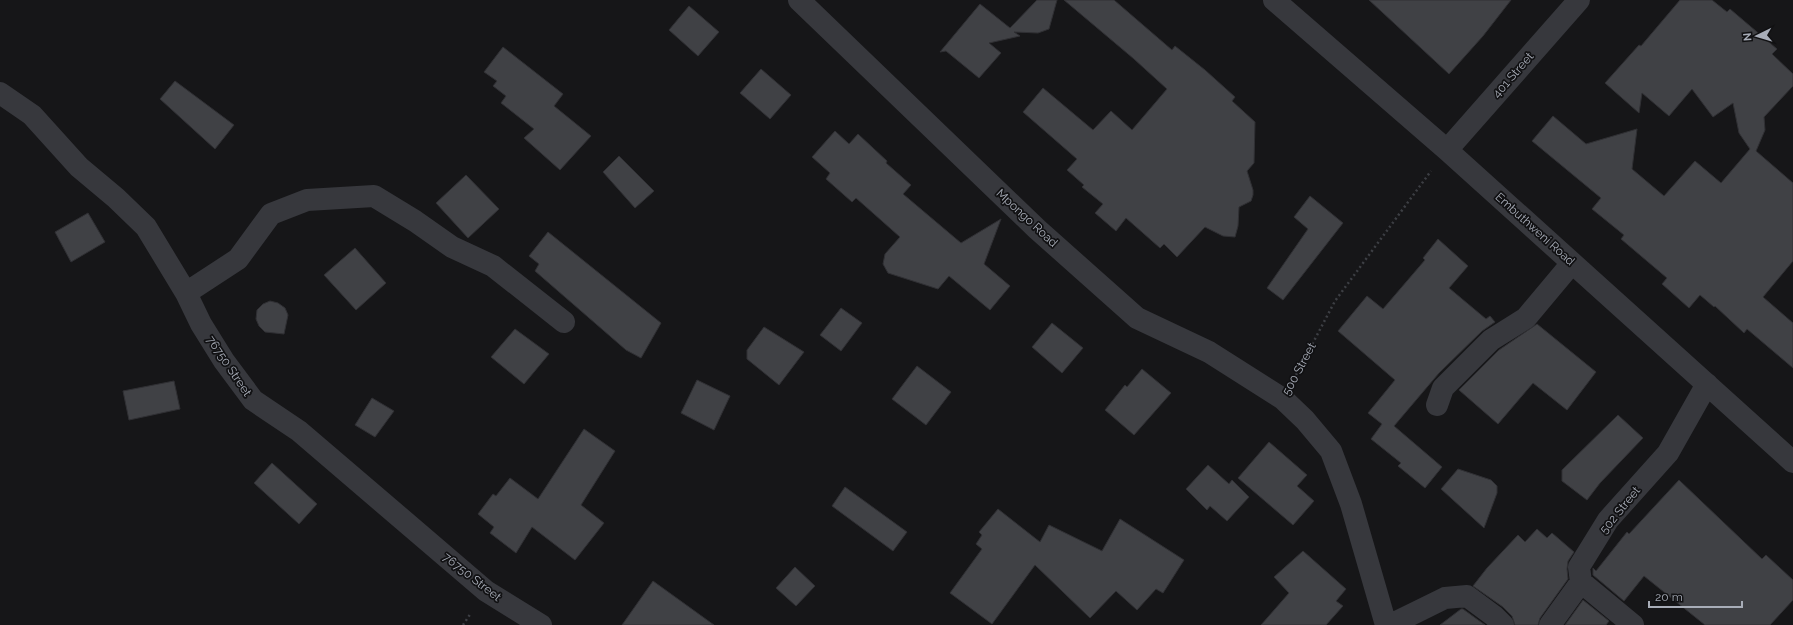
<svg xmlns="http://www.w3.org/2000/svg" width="1793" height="625" font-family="Raleway,sans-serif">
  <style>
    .building { fill: #404145; stroke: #303034 }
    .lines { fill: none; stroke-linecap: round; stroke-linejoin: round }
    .path { stroke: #3d3f44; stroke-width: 2.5; stroke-dasharray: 2 3; stroke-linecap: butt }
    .minor { stroke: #37383d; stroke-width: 22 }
    .labels { text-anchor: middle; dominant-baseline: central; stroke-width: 3.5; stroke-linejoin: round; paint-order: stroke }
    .street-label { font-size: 12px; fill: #a8adb8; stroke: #111113 }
  </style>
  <rect width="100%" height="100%" fill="#161618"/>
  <path class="building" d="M 1037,0 L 1057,0 L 1049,29 L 1038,33 L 1014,32 L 1020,36 L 989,43 L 1001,53 L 979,78 L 946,51 L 940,52 L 980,4 L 1010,28 Z
    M 1064,0 L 1114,0 L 1172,50 L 1175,46 L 1205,70 L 1235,97 L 1232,101 L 1255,122 L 1254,163 L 1247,171 L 1253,190 L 1253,195 L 1251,201 L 1239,207 L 1238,226 L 1235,237 L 1223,236 L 1205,227 L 1177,257 L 1164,244 L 1160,248 L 1126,218 L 1116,231 L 1095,213 L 1103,204 L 1082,187 L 1084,185 L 1067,170 L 1077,159 L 1023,112 L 1043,88 L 1093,130 L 1111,111 L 1132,130 L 1167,89 L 1134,59 Z
    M 1369,0 L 1511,0 L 1483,36 L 1449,74 Z
    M 1680,0 L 1712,0 L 1727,12 L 1730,9 L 1777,49 L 1772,54 L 1793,74 L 1793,86 L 1764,117 L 1765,130 L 1756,151 L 1793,183 L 1793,261 L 1763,297 L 1793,323 L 1793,368 L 1747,329 L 1744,333 L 1715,306 L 1714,307 L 1700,295 L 1689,308 L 1662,284 L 1667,278 L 1621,239 L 1624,235 L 1592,209 L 1601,198 L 1532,141 L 1553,116 L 1586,144 L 1637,129 L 1632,169 L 1664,196 L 1695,161 L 1721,183 L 1750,149 L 1739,133 L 1733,103 L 1713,117 L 1692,89 L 1669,116 L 1642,93 L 1639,113 L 1605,83 L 1639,45 L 1641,46 Z
    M 689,6 L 719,32 L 698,56 L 669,30 Z
    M 503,47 L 563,94 L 554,106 L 591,136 L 560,170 L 524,138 L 534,129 L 501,103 L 506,96 L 493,86 L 497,81 L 484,72 Z
    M 761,69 L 791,95 L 770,119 L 740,93 Z
    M 175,81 L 234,125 L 215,149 L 160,99 Z
    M 835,131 L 849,144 L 858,134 L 887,161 L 886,163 L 911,185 L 903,194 L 961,243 L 1001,219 L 984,264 L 1010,286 L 990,310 L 949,276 L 938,289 L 888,273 L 883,264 L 885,254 L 900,237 L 856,198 L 852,202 L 826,179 L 830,173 L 812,157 Z
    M 619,156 L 654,191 L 635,208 L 603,172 Z
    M 466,175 L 499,209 L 468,238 L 436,203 Z
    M 1310,196 L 1343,223 L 1283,300 L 1267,288 L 1308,229 L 1294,217 Z
    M 88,213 L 105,242 L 71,262 L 55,232 Z
    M 548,232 L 661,323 L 641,358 L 626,350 L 535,271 L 539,264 L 529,256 Z
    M 1438,239 L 1468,266 L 1449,288 L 1486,319 L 1490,316 L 1495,322 L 1482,331 L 1439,373 L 1394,426 L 1442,467 L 1425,488 L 1398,466 L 1401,463 L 1371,439 L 1382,424 L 1368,413 L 1395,380 L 1338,331 L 1367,296 L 1383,309 L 1425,260 L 1423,258 Z
    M 355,248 L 386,283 L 356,310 L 324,275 Z
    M 270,301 L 278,303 L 285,308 L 288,315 L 284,334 L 265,332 L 259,326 L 256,319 L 257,310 L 263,304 Z
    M 841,308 L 862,323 L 841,351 L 820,335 Z
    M 1052,323 L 1083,348 L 1062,373 L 1032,347 Z
    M 1537,324 L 1596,372 L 1567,410 L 1533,383 L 1498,424 L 1459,390 L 1499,350 Z
    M 764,327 L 804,352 L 779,385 L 747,359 L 747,350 Z
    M 515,329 L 549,354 L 524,384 L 491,357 Z
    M 917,366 L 951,392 L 926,425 L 892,399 Z
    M 1142,369 L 1171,393 L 1134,435 L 1105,410 L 1125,385 L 1127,387 Z
    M 697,380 L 730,396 L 714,430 L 681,413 Z
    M 174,381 L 180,409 L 129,420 L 123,391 Z
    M 372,398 L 394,411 L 375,437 L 355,425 Z
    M 1618,415 L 1643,438 L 1600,483 L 1587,500 L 1562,481 L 1562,470 Z
    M 584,429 L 615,451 L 581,505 L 604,523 L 575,560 L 532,527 L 516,553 L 490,533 L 494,527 L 478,514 L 493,494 L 496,496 L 510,478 L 538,499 Z
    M 1269,442 L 1307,475 L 1297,486 L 1314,501 L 1293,525 L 1238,478 Z
    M 272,463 L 317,504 L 299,524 L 254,483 Z
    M 1208,465 L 1229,484 L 1232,480 L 1249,497 L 1227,521 L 1210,506 L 1207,510 L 1186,489 Z
    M 1458,469 L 1491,480 L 1497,486 L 1497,493 L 1484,528 L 1441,489 Z
    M 1679,480 L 1762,559 L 1766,555 L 1793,580 L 1793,600 L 1770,625 L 1705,625 L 1644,576 L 1624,601 L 1593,575 L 1593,568 L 1596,571 L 1627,532 L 1629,534 Z
    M 845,487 L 907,532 L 893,551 L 832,506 Z
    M 998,509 L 1040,542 L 1049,525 L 1102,551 L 1120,519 L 1184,560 L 1163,593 L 1156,589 L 1137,610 L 1116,591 L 1090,618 L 1035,565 L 992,624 L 950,593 L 982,549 L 976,544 L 982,535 L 979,532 Z
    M 1537,529 L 1547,538 L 1552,533 L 1574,552 L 1568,561 L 1567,569 L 1568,579 L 1540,618 L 1538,625 L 1515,625 L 1512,616 L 1503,607 L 1473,586 L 1487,568 L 1518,535 L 1525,542 Z
    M 1303,551 L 1346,589 L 1336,601 L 1343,606 L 1326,625 L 1261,625 L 1289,593 L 1274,577 Z
    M 795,567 L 815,586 L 796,606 L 776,588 Z
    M 653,581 L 714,625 L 622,625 Z
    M 1583,600 L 1609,621 L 1606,625 L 1565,625 Z
    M 1461,609 L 1463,609 L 1485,625 L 1440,625 Z"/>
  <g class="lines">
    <path class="path" d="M 1296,375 L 1335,301 L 1431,171
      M 463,625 L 471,613"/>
    <path class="minor" d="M 799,0 L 1037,229 L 1137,318 L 1209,352 L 1283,399 L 1305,420 L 1331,451 L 1351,504 L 1386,625
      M 1274,0 L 1447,150 L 1793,462
      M 0,93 L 32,115 L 79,167 L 116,198 L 146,227 L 186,293 L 201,324 L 224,361 L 253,400 L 299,431 L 486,591 L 541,625
      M 1447,150 L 1579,0
      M 186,293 L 238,259 L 271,214 L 307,200 L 374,196 L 415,221 L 452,247 L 493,266 L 564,322
      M 1437,405 L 1443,388 L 1491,340 L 1526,318 L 1572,263
      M 1390,625 L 1445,598 L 1467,596 L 1494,616 L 1503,625
      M 1550,625 L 1581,582
      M 1633,625 L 1581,582 L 1579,567 L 1608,520 L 1668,453 L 1707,384"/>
  </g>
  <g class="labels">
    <g class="street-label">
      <text transform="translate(1513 75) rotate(-49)">401 Street</text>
      <text transform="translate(1027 218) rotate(43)">Mpongo Road</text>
      <text transform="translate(1535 229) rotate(42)">Embuthweni Road</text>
      <text transform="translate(229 366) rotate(56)">76750 Street</text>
      <text transform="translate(1299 369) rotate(-62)">500 Street</text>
      <text transform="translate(1620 510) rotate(-51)">502 Street</text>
      <text transform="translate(472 577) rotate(38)">76750 Street</text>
    </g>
  </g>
  <g transform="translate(1757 36) rotate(265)" stroke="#111113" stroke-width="3" paint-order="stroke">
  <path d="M0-3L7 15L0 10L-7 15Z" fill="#a8adb8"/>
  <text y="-6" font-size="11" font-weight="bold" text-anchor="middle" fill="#a8adb8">N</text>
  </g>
  <path d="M1649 601v6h93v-6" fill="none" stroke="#a8adb8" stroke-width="2"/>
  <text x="1655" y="601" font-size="12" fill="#a8adb8" stroke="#111113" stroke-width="3" paint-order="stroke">20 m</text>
</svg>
